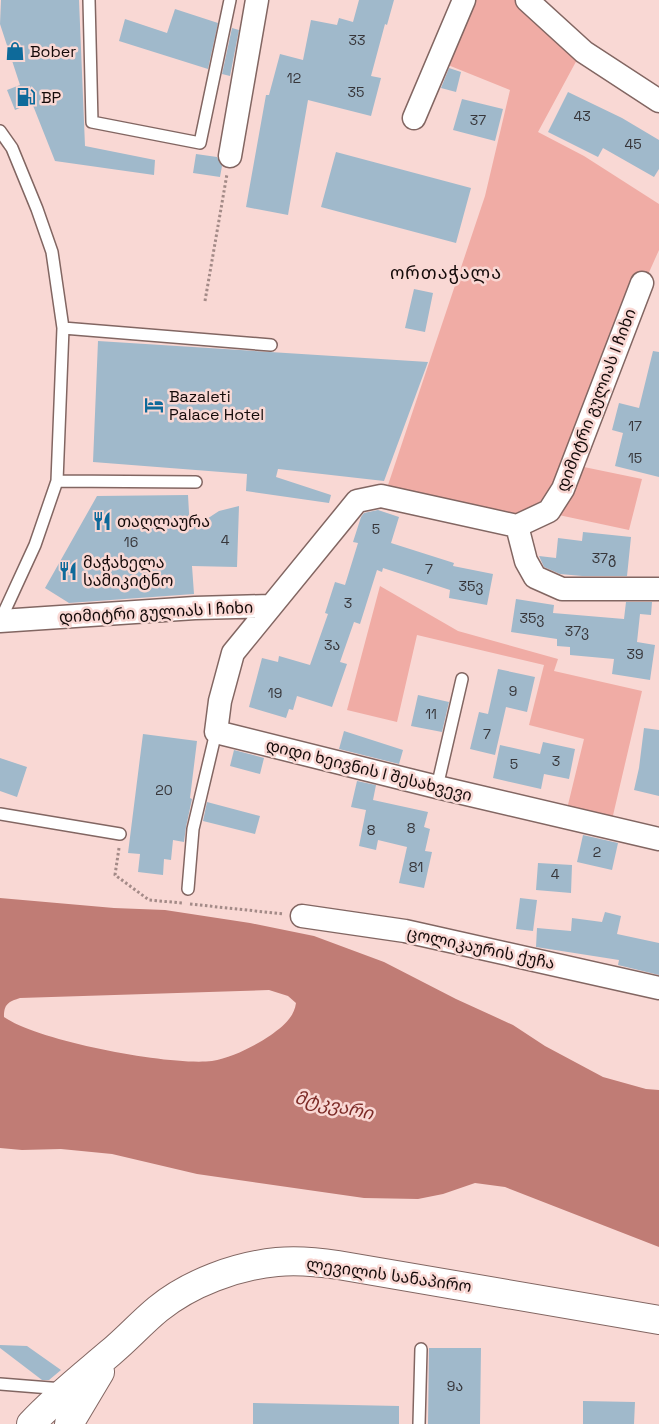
<svg xmlns="http://www.w3.org/2000/svg" width="659" height="1424" font-family="'Space Grotesk','Noto Sans Georgian',sans-serif">
  <style>
    .green { fill: #f0aca5 }
    .water { fill: #c07c75; fill-rule: evenodd }
    .building { fill: #a0b9cb }
    .lines { fill: none; stroke-linecap: round; stroke-linejoin: round }
    .lane-casing { stroke: #826662; stroke-width: 14 }
    .street-casing { stroke: #826662; stroke-width: 25 }
    .secondary-casing { stroke: #826662; stroke-width: 30 }
    .path { stroke: #a38a87; stroke-width: 3; stroke-dasharray: 2.5 2.5; stroke-linecap: butt }
    .lane { stroke: #fff; stroke-width: 11 }
    .street { stroke: #fff; stroke-width: 22 }
    .secondary { stroke: #fff; stroke-width: 28 }
    .labels { text-anchor: middle; dominant-baseline: central; stroke-width: 5; stroke-linejoin: round; paint-order: stroke }
    .number-label { font-size: 14px; fill: #37363a }
    .poi-label { font-size: 16px; fill: #140a09; stroke: #f9d8d4; text-anchor: start }
    .street-label { font-size: 16px; fill: #140a09; stroke: #f9d8d4 }
    .neighbourhood-label { font-size: 18px; letter-spacing: 1px; fill: #140a09; stroke: #f9d8d4 }
    .water-label { font-size: 18px; font-style: italic; fill: #7c2a26; stroke: #f9d8d4 }
  </style>
  <rect width="100%" height="100%" fill="#f9d8d4"/>
  <path class="green" d="M 471,0 L 515,0 L 579,56 L 538,132 L 584,156 L 659,204 L 659,250 L 545,505 L 515,518 L 386,491 L 485,196 L 510,90 L 443,63 Z
    M 579,466 L 642,479 L 629,530 L 554,514 Z
    M 380,586 L 458,631 L 558,659 L 554,671 L 642,691 L 611,824 L 566,813 L 584,739 L 529,725 L 544,665 L 417,635 L 397,722 L 347,710 Z"/>
  <path class="water" d="M 0,898 L 114,908 L 165,910 L 250,923 L 314,936 L 384,962 L 456,999 L 513,1025 L 545,1046 L 603,1077 L 646,1089 L 659,1090 L 659,1247 L 505,1187 L 475,1183 L 443,1194 L 418,1199 L 364,1198 L 197,1174 L 112,1154 L 61,1149 L 22,1150 L 0,1148 ZM 269,990 L 288,996 L 296,1003 C 294,1018 282,1027 271,1035 C 255,1046 231,1058 212,1061 C 169,1066 38,1041 4,1017 C 4,1004 8,1002 20,998 Z"/>
  <path class="building" d="M 1,0 L 79,0 L 85,146 L 155,160 L 154,175 L 55,161 L 32,103 L 15,110 L 7,90 L 20,85 L 0,24 Z
    M 359,0 L 394,0 L 387,25 L 385,24 L 371,76 L 381,78 L 371,116 L 308,100 L 288,215 L 246,207 L 266,95 L 269,95 L 280,54 L 303,60 L 311,20 L 337,25 L 339,18 L 353,22 Z
    M 175,9 L 218,23 L 208,69 L 119,41 L 125,19 L 167,33 Z
    M 232,28 L 239,30 L 230,76 L 222,74 Z
    M 449,68 L 461,72 L 456,92 L 441,88 Z
    M 568,92 L 622,118 L 659,140 L 659,169 L 654,177 L 603,148 L 598,157 L 548,132 Z
    M 462,99 L 503,109 L 495,141 L 453,130 Z
    M 336,152 L 471,188 L 456,243 L 321,207 Z
    M 196,154 L 217,157 L 222,166 L 220,177 L 193,173 Z
    M 414,289 L 433,293 L 425,332 L 405,328 Z
    M 98,341 L 270,352 L 428,362 L 384,481 L 278,469 L 276,477 L 331,495 L 329,503 L 246,491 L 247,474 L 93,462 Z
    M 653,351 L 659,352 L 659,477 L 615,466 L 623,433 L 612,430 L 619,403 L 639,408 Z
    M 188,495 L 190,530 L 219,511 L 239,506 L 237,567 L 192,566 L 194,594 L 69,603 L 45,588 L 97,496 Z
    M 378,510 L 399,517 L 391,543 L 454,563 L 453,566 L 493,574 L 487,605 L 449,598 L 450,590 L 383,568 L 382,572 L 377,570 L 360,624 L 354,622 L 340,662 L 347,664 L 332,707 L 297,696 L 293,710 L 289,709 L 286,718 L 249,707 L 262,658 L 278,662 L 279,656 L 310,665 L 328,614 L 325,613 L 335,582 L 345,585 L 358,543 L 353,542 L 361,517 L 364,513 Z
    M 583,532 L 631,537 L 627,576 L 582,576 L 560,574 L 544,567 L 539,556 L 556,558 L 558,538 L 582,541 Z
    M 516,599 L 554,605 L 553,613 L 624,619 L 626,602 L 652,602 L 651,615 L 640,614 L 637,642 L 655,645 L 650,680 L 612,674 L 614,659 L 570,655 L 570,647 L 557,646 L 557,639 L 511,632 Z
    M 498,669 L 535,677 L 527,712 L 506,707 L 495,755 L 470,749 L 479,712 L 488,714 Z
    M 418,695 L 449,702 L 442,732 L 411,726 Z
    M 644,728 L 659,730 L 659,796 L 634,790 L 639,768 Z
    M 344,731 L 403,750 L 399,764 L 339,749 Z
    M 143,734 L 197,741 L 190,798 L 192,799 L 186,827 L 184,842 L 173,840 L 171,860 L 164,859 L 163,875 L 138,872 L 140,854 L 128,853 Z
    M 543,742 L 575,749 L 569,779 L 544,774 L 541,789 L 493,778 L 500,745 L 540,754 Z
    M 234,750 L 264,758 L 260,774 L 230,766 Z
    M 0,758 L 27,767 L 17,797 L 0,791 Z
    M 357,781 L 376,785 L 373,800 L 428,812 L 424,827 L 430,829 L 425,851 L 432,852 L 424,888 L 399,883 L 407,847 L 378,840 L 376,850 L 359,846 L 366,810 L 351,807 Z
    M 207,802 L 260,816 L 255,834 L 203,821 Z
    M 583,835 L 618,843 L 612,870 L 577,862 Z
    M 538,863 L 572,865 L 571,893 L 536,890 Z
    M 520,898 L 537,900 L 533,931 L 516,929 Z
    M 605,912 L 621,916 L 617,934 L 659,943 L 659,975 L 618,965 L 619,960 L 536,947 L 537,928 L 571,931 L 572,918 L 602,922 Z
    M 0,1345 L 27,1346 L 61,1370 L 49,1380 L 42,1380 L 0,1348 Z
    M 429,1348 L 481,1348 L 480,1424 L 428,1424 Z
    M 583,1401 L 635,1402 L 634,1424 L 583,1424 Z
    M 253,1403 L 399,1406 L 399,1424 L 253,1424 Z"/>
  <g class="lines">
    <g class="lane-casing">
      <path id="lane" d="M 89,0 L 92,122 L 200,143 L 230,0
        M 0,131 L 12,148 L 37,209 L 52,252 L 63,328 L 57,481 L 35,545 L 0,621
        M 63,328 L 271,345
        M 57,481 L 196,482
        M 437,787 L 462,679
        M 0,814 L 120,834
        M 188,889 L 193,829 L 216,732
        M 0,1384 L 63,1389
        M 419,1424 L 421,1349"/>
    </g>
    <g class="street-casing">
      <path id="street" d="M 527,0 L 584,52 L 659,101
        M 414,118 L 464,0
        M 230,156 L 257,0
        M 642,283 L 563,489 L 549,511 L 517,526 L 381,496 L 357,501 L 233,653 L 220,701 L 216,732 L 437,787 L 659,839
        M 517,526 L 526,561 L 535,577 L 562,589 L 659,589
        M 0,621 L 195,608 L 270,606
        M 302,916 L 405,931 L 659,988"/>
    </g>
    <g class="secondary-casing">
      <path id="secondary" d="M 31,1424 C 55,1398 83,1376 110,1353 C 127,1339 141,1323 158,1309 C 190,1283 236,1266 277,1262 C 297,1260 318,1262 338,1265 L 659,1320
        M 69,1424 L 100,1372"/>
    </g>
    <path class="path" d="M 205,301 L 227,174
      M 119,848 L 115,875 L 149,900 L 182,903
      M 190,904 L 284,914"/>
    <use href="#lane" class="lane"/>
    <use href="#street" class="street"/>
    <use href="#secondary" class="secondary"/>
  </g>
  <defs>
    <g id="shop-bare" transform="scale(1.5)"><path d="M-5-2.5h2.3a2.7 3.5 0 0 1 5.4 0H5L5.5 6h-11ZM-1.5-2.5h3a1.5 2.3 0 0 0-3 0Z" fill="#0e6a9a" stroke="#f9d8d4" stroke-width="2.5" paint-order="stroke"/></g>
    <g id="fuel-bare" transform="scale(1.5)"><path d="M-5.5-6h7V0h2V4h1.3V-2.5L3-4.5l.8-.8L6-3V5H2.5V1h-1V6h-7ZM-4.2-4.7v3.2H.2V-4.7Z" fill="#0e6a9a" stroke="#f9d8d4" stroke-width="2.5" paint-order="stroke"/></g>
    <g id="hotel-bare" transform="scale(1.5)"><path d="M-6-4.5h1.5V1H6V5H4.5V3h-9V5H-6ZM-4 0a1.8 1.8 0 1 1 3.6 0ZM.5 0V-2.5h3Q6-2.5 6 0Z" fill="#0e6a9a" stroke="#f9d8d4" stroke-width="2.5" paint-order="stroke"/></g>
    <g id="restaurant-bare" transform="scale(1.5)"><path d="M-5-6h1v4h1v-4h1v4h1v-4h1v5L-1.5 .5V6h-2V.5L-5-1ZM5-6V6H3V1.5H1.5Q1.5-4 5-6Z" fill="#0e6a9a" stroke="#f9d8d4" stroke-width="2.5" paint-order="stroke"/></g>
  </defs>
  <g fill-rule="evenodd">
    <use href="#shop-bare" x="15" y="51"/>
    <use href="#fuel-bare" x="26" y="97"/>
    <use href="#hotel-bare" x="154" y="405"/>
    <use href="#restaurant-bare" x="102" y="521"/>
    <use href="#restaurant-bare" x="68" y="571"/>
  </g>
  <g class="labels">
    <g class="number-label">
      <text x="357" y="40">33</text>
      <text x="294" y="78">12</text>
      <text x="356" y="92">35</text>
      <text x="582" y="116">43</text>
      <text x="478" y="120">37</text>
      <text x="633" y="144">45</text>
      <text x="635" y="426">17</text>
      <text x="635" y="458">15</text>
      <text x="376" y="529">5</text>
      <text x="225" y="540">4</text>
      <text x="131" y="542">16</text>
      <text x="604" y="558">37გ</text>
      <text x="429" y="569">7</text>
      <text x="471" y="586">35ვ</text>
      <text x="348" y="603">3</text>
      <text x="532" y="618">35ვ</text>
      <text x="577" y="631">37ვ</text>
      <text x="332" y="645">3ა</text>
      <text x="635" y="654">39</text>
      <text x="513" y="691">9</text>
      <text x="275" y="693">19</text>
      <text x="431" y="714">11</text>
      <text x="487" y="734">7</text>
      <text x="556" y="761">3</text>
      <text x="514" y="764">5</text>
      <text x="164" y="790">20</text>
      <text x="411" y="828">8</text>
      <text x="371" y="830">8</text>
      <text x="597" y="852">2</text>
      <text x="416" y="867">81</text>
      <text x="555" y="874">4</text>
      <text x="455" y="1386">9ა</text>
    </g>
    <g class="poi-label">
      <text x="30" y="51">Bober</text>
      <text x="41" y="97">BP</text>
      <text x="169" y="396">Bazaleti<tspan x="169" dy="18">Palace Hotel</tspan></text>
      <text x="117" y="521">თაღლაურა</text>
      <text x="83" y="562">მაჭახელა<tspan x="83" dy="18">სამიკიტნო</tspan></text>
    </g>
    <g class="street-label">
      <text transform="translate(596 400) rotate(-69)">დიმიტრი გულიას I ჩიხი</text>
      <text transform="translate(156 612) rotate(-3)">დიმიტრი გულიას I ჩიხი</text>
      <text transform="translate(369 770) rotate(14)">დიდი ხეივნის I შესახვევი</text>
      <text transform="translate(481 948) rotate(12)">ცოლიკაურის ქუჩა</text>
      <text transform="translate(389 1275) rotate(8)">ლევილის სანაპირო</text>
    </g>
    <g class="neighbourhood-label">
      <text x="446" y="272">ორთაჭალა</text>
    </g>
    <g class="water-label">
      <text transform="translate(334 1105) rotate(12)">მტკვარი</text>
    </g>
  </g>
</svg>
